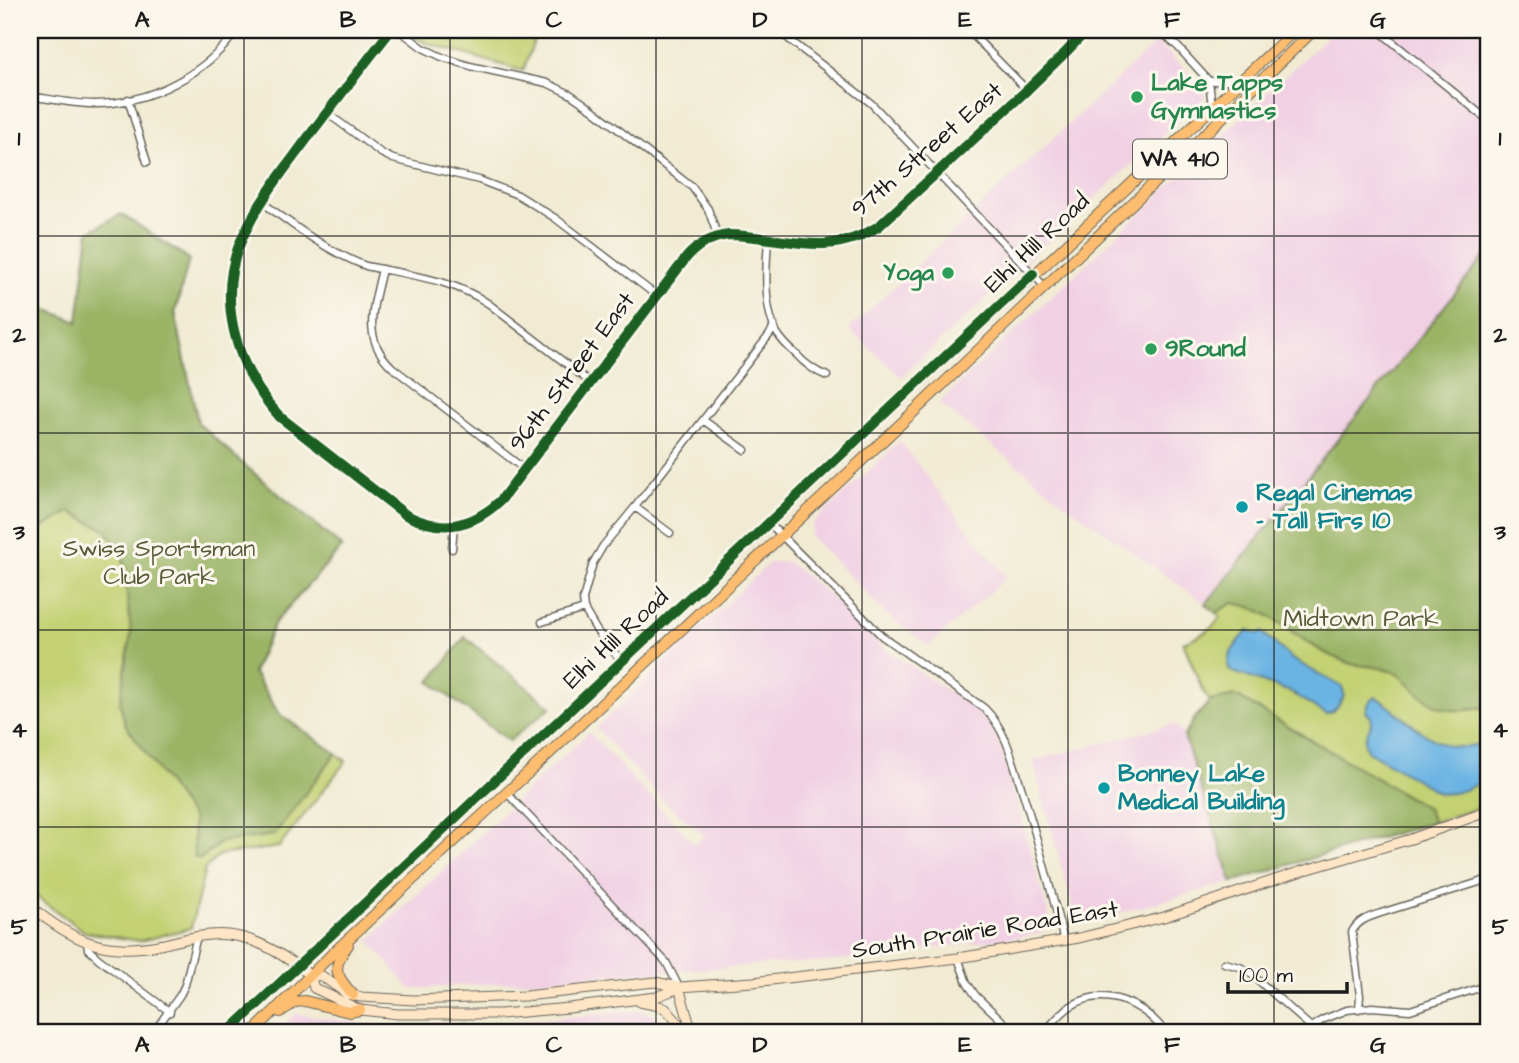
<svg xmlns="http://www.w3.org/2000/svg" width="1519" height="1063" font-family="'Architects Daughter',sans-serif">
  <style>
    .built { fill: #f1d0e4 }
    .green { fill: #c3d173; stroke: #707648; stroke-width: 2 }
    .forest { fill: #9ab365; stroke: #5b6840; stroke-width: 2 }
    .water { fill: #6bb4e3; stroke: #446880; stroke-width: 2 }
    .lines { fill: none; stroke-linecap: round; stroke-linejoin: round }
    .street-casing { stroke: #67645c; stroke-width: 9 }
    .secondary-casing { stroke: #67645c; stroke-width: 11 }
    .primary-casing { stroke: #67645c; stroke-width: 12 }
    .street { stroke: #fff; stroke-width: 6 }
    .secondary { stroke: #fee5c5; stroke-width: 9 }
    .primary { stroke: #fcbd6f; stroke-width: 10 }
    .cycleway-casing { stroke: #fbf7ec; stroke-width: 15 }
    .cycleway { stroke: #1b5e20; stroke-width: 10 }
    .grid { fill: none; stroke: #1c1c1c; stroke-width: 2; stroke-opacity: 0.55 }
    .leisure-dot { fill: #2e9e5b; stroke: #fbf7ec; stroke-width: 2.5 }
    .culture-dot { fill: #0f9aa8; stroke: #fbf7ec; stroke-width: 2.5 }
    .labels { text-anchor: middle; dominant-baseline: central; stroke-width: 6; stroke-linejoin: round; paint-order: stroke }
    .shield { fill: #fbf7ec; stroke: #5f5e5a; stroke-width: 2 }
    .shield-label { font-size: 23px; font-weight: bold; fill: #1c1c1c }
    .leisure-label { font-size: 24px; font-weight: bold; fill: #27864d; stroke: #fbf7ec; text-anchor: start }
    .street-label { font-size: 24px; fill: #1c1c1c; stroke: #fbf7ec }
    .culture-label { font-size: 24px; font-weight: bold; fill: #0d838f; stroke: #fbf7ec; text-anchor: start }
    .park-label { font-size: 24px; fill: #565b3a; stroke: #fbf7ec }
    .neatline { fill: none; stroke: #1c1c1c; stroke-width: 2.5 }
    .grid-label { font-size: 23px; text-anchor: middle; font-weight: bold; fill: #1c1c1c }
  </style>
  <rect width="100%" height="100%" fill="#fbf7ec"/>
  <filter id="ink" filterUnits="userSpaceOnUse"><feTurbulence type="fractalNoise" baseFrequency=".0143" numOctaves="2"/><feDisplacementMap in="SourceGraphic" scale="14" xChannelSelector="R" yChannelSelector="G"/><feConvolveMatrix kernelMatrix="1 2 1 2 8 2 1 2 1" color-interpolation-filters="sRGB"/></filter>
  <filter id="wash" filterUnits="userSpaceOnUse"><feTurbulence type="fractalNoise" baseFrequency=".00686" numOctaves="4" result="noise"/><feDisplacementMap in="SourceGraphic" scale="28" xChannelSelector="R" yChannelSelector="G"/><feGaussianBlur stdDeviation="1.57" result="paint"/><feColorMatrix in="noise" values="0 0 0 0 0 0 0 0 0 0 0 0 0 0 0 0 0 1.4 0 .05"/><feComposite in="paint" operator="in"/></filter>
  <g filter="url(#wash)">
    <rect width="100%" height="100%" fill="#f1ebd3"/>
    <path class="built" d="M 1334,30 L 1489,30 L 1489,251 L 1206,604 L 1068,506 L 939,403 Z
      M 1157,42 L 1202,86 L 1205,97 L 901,377 L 849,329 Z
      M 900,441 L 980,545 L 1007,577 L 928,646 L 886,614 L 810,536 L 814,522 Z
      M 787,561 L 828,594 L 885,649 L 966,703 L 985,719 L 997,738 L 1007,768 L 1050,920 L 1039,934 L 828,962 L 771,964 L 410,989 L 369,940 L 589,732 L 694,844 L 705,836 L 661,799 L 596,728 L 769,563 Z
      M 1175,724 L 1184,736 L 1232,882 L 1086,922 L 1074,912 L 1033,761 Z
      M 637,1011 L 650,1013 L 664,1021 L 670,1033 L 273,1033 L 296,1014 L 410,1031 Z"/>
    <path class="green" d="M 408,30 L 538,30 L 523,71 L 426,43 L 416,38 Z
      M 121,214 L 189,259 L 175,313 L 198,423 L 243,464 L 342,547 L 275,622 L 253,672 L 279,714 L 346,761 L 279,847 L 219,855 L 205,869 L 191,928 L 140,941 L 85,932 L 30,892 L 30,303 L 78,322 L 89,232 Z
      M 1489,251 L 1489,805 L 1433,822 L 1427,808 L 1236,696 L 1210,701 L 1203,691 L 1183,642 C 1200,636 1209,632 1221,617 L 1206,604 Z"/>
    <path class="forest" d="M 121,214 L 189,259 L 175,313 L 198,423 L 243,464 L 342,547 L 275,622 L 253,672 L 279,714 L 336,753 L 274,835 L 221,842 L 201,859 L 194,857 L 193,819 L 125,724 L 120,703 L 131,634 L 123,557 L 106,530 L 70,512 L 40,529 L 30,532 L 30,303 L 78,322 L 89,232 Z
      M 1489,251 L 1489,706 C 1460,713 1443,714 1419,694 C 1413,688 1407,680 1399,675 C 1387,667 1367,667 1352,664 C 1346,662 1339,659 1332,656 C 1298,642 1272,608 1233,603 L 1216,613 L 1206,604 Z
      M 465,637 L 551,707 L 509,741 L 430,682 Z
      M 1236,696 L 1427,808 L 1433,822 L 1232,882 L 1184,736 L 1195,718 L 1210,701 Z"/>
    <path class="water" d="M 1248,630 L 1258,634 L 1262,632 L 1292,659 L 1342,687 C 1348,698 1336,711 1326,714 L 1288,691 L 1230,671 C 1223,656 1239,642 1248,630 Z
      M 1376,697 C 1401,712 1431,749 1462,747 C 1471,747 1481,743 1489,741 L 1489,777 C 1473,786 1458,796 1439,793 L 1368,751 C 1360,741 1368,733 1372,722 L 1371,717 L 1366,712 C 1368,705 1369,700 1376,697 Z"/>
  </g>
  <g filter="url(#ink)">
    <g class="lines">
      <g class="street-casing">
        <path id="street" d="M 391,30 C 362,67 334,103 306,140 C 284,170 260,200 244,234 C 214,296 235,368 280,417 L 406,515 C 441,533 472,528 501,500 L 686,258 C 698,244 711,237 729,235 C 786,236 826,260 879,226 L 1027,90 L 1067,51 L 1087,30
          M 399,30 L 423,48 L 442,57 L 470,66 L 547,83 L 570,94 L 592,109 L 692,187 L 708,209 L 718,237
          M 777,30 L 872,104 L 1044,286
          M 968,30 L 1027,90
          M 1159,30 L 1178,47 L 1209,81
          M 1378,30 L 1489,121
          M 30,96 C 51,99 72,104 94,104 C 149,104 206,74 237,30
          M 128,99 L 147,162
          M 1212,107 L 1209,81 L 1240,81
          M 327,113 L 381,153 L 393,159 L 479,180 L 518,195 L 555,218 L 657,296
          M 30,125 L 34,96
          M 262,202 C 294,226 328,252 366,266 C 408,275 453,279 489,304 L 591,383
          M 768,240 C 766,267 763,308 777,333 C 782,341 789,348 796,354 C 805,364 814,371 827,376
          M 382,269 C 374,306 360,338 393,368 L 524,469
          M 703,420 L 745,450
          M 635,507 L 670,533
          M 769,523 L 882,636 L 984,708 C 1006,729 1013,761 1022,790 C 1038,840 1051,890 1064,941
          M 452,549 L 454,525
          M 542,622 L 584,609
          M 622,662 L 597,631 L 584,609 L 583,599 L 593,563 L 603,546 L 635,507 L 770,334 L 774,325
          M 506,792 L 666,962 L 679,987
          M 87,943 L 88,949 L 99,959 L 170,1012
          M 958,958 L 967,983 L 976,996 L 1015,1033
          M 1224,963 L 1240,967 L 1250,973 L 1311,1027
          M 1359,1009 L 1360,996 L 1352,932 C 1358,920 1369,917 1381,913 L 1489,879
          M 153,1033 L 180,995 L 185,985 L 197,936
          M 1044,1033 C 1052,1024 1060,1013 1071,1006 C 1105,985 1144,1004 1166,1033
          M 1304,1033 L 1322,1020 L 1347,1010 L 1372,1007 L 1410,1010 L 1489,985"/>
      </g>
      <g class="secondary-casing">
        <path id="secondary" d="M 30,906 C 75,943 106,956 164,944 C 185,939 206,933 228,935 C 259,938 286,957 310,975
          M 310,975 L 322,976 L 347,994 L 361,997 L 414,1000 L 525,996 L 655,982 L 679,987 L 753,982 L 958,958 L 1079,938 L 1164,917 L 1302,871 L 1411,839 L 1489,811
          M 310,975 L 314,988 L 360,1010 L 398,1014 L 500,1014 L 569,1008 L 656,997 L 679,988
          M 679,987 L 692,1033
          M 640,1002 L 659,1006 L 666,1009 L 687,1033"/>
      </g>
      <g class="primary-casing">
        <path id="primary" d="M 348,945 C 331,967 335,975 353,995
          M 280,1012 L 295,1002 L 305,1001 L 349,1012 L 360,1010
          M 227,1033 L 1295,30
          M 252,1033 L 330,956 L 540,762 L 922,404 L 1314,30"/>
      </g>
      <use href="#street" class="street"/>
      <use href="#secondary" class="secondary"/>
      <use href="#primary" class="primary"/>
      <g class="cycleway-casing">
        <path id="cycleway" d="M 391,30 C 362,67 334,103 306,140 C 284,170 260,200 244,234 C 214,296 235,368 280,417 L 406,515 C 441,533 472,528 501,500 L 686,258 C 698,244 711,237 729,235 C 786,236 826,260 879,226 L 1027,90 L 1067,51 L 1087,30
          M 227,1033 L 1033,274"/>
      </g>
      <use href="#cycleway" class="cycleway"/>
    </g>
  </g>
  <path class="grid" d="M 244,30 L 244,1033M 450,30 L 450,1033M 656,30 L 656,1033M 862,30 L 862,1033M 1068,30 L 1068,1033M 1274,30 L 1274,1033M 30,236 L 1489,236M 30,433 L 1489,433M 30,630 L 1489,630M 30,827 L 1489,827"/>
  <g class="leisure-dot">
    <circle cx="1137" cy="97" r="7"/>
    <circle cx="948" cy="273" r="7"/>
    <circle cx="1151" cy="349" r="7"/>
  </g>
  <g class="culture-dot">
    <circle cx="1242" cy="507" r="7"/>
    <circle cx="1104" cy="788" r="7"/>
  </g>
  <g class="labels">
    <rect class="shield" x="1133" y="139.5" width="94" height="39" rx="5"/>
    <g class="shield-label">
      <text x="1180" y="159">WA 410</text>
    </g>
    <g class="leisure-label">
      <text x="1151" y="83">Lake Tapps<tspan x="1151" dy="28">Gymnastics</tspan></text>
      <text x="934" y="273" text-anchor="end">Yoga</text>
      <text x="1165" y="349">9Round</text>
    </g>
    <g class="street-label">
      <text transform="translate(927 150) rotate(-41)">97th Street East</text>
      <text transform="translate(1037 243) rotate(-43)">Elhi Hill Road</text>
      <text transform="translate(572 372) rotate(-53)">96th Street East</text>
      <text transform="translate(616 639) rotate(-43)">Elhi Hill Road</text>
      <text transform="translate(985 930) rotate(-9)">South Prairie Road East</text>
    </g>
    <g class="culture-label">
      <text x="1256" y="493">Regal Cinemas<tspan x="1256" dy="28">- Tall Firs 10</tspan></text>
      <text x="1118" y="774">Bonney Lake<tspan x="1118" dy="28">Medical Building</tspan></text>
    </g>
    <g class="park-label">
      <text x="159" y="549">Swiss Sportsman<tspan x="159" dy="28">Club Park</tspan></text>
      <text x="1361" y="619">Midtown Park</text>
    </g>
  </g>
  <rect width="1519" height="1063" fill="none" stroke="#fbf7ec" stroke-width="77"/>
  <path d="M1228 982v10h119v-10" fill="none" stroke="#1c1c1c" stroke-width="3.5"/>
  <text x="1239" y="982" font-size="21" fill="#1c1c1c" stroke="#fbf7ec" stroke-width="5" paint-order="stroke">100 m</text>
  <rect x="38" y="38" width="1442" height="986" class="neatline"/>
  <g class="grid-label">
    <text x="142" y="27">A</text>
    <text x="348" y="27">B</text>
    <text x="554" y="27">C</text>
    <text x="760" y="27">D</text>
    <text x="965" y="27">E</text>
    <text x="1172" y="27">F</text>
    <text x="1378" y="27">G</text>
    <text x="19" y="145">1</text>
    <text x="1500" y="145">1</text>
    <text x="19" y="342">2</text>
    <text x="1500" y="342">2</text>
    <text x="19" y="539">3</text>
    <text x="1500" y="539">3</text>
    <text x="19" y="737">4</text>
    <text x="1500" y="737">4</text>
    <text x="19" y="934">5</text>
    <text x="1500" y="934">5</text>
    <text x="142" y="1052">A</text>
    <text x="348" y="1052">B</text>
    <text x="554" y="1052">C</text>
    <text x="760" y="1052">D</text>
    <text x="965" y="1052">E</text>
    <text x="1172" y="1052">F</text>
    <text x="1378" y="1052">G</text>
  </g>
</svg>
